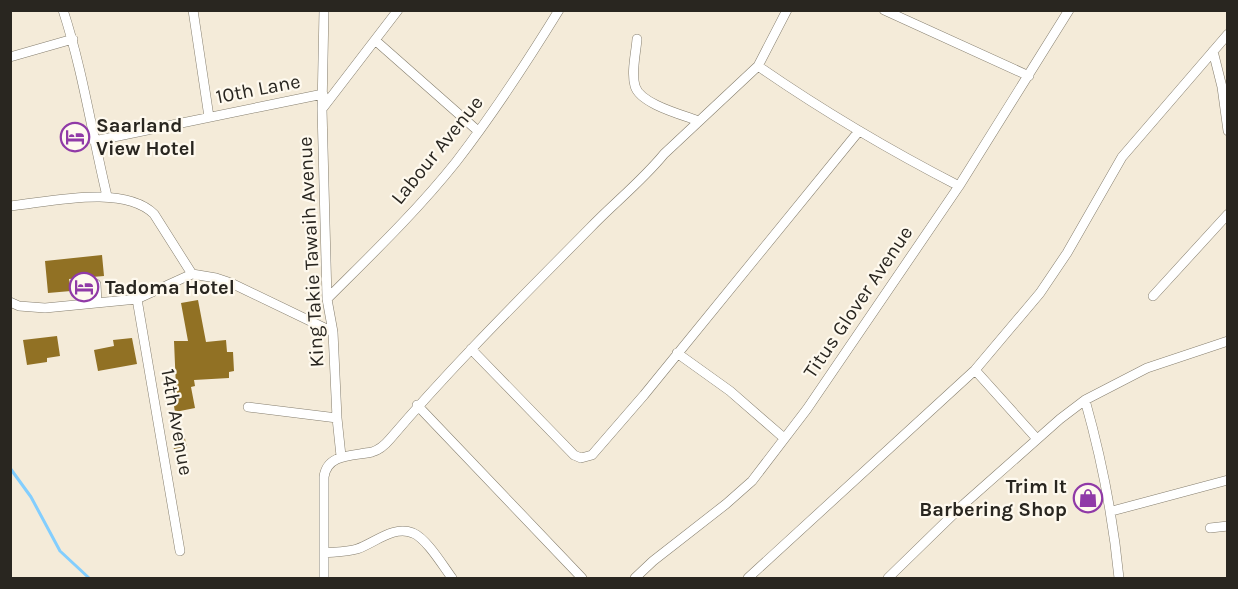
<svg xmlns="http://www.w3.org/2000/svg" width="1238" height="589" font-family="Karla,sans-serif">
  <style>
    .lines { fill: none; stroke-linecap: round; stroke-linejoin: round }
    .stream { stroke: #83cefe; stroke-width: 3 }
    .building { fill: #917124 }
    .minor-casing { stroke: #857e6e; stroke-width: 10 }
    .minor { stroke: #fff; stroke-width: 9 }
    .labels { text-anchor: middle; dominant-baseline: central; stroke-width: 4.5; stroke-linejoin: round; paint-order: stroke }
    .street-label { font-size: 20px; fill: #292620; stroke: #fef9ee }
    .poi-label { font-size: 20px; font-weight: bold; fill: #292620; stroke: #fef9ee; text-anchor: start }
  </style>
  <rect width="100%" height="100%" fill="#f4ebd9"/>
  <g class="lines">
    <path class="stream" d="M 10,468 L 31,497 L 60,551 L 89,578"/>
  </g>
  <path class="building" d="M 102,255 L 104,276 L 69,279 L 71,291 L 48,293 L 45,261 Z
    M 198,300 L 206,342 L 226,340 L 227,352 L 233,352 L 234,371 L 229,372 L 229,378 L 194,380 L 195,386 L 191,387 L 195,408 L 175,412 L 171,389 L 176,388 L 174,341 L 188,341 L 181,303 Z
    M 57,336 L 60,356 L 47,358 L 47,362 L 27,365 L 23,340 Z
    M 132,338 L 137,364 L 98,371 L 94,350 L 114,346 L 113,340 Z
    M 184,434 L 187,448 L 174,450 L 172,436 Z"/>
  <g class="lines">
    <g class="minor-casing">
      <path id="minor" d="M 63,10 C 83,71 92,134 107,196
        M 193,10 L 209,117
        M 324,10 L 322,109 L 327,299 L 333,332 L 337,418 L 341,456
        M 884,10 L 1029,76
        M 637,39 C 636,53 631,72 635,86 C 640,104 683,115 699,121
        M 376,41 L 478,131
        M 1213,51 L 1222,87 L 1228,131
        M 10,57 L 73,39
        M 758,66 C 823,111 889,150 959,186
        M 322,109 L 398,10
        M 94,141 L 323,94
        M 10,206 C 50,202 123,184 154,214 L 192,274 L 216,278 L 231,283 L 333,332
        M 96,284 L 97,303
        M 1153,296 L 1228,214
        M 137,299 L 180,551
        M 327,299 C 371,255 417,211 456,162 C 493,114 527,62 559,10
        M 10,302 L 19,306 L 45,308 L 137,299 L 192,274
        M 471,349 L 574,455 L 581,458 L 592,455 L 644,395 L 859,131
        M 677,353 L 730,391 L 784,438
        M 975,370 L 1037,439
        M 1085,400 C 1102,460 1113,517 1119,578
        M 417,405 L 582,578
        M 248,407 L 337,418
        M 1112,511 L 1228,480
        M 1210,528 L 1228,526
        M 325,553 C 335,552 347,552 357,549 C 375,543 393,525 413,533 C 427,539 443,566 452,578
        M 324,578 L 324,477 C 327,453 354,456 372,452 C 379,450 385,445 390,439 C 453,365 522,297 590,228 C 614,203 642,181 664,154 L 758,66 L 787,10
        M 635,578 L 653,561 L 726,504 L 752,481 L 807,409 L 959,186 L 1069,10
        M 748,578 L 975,370 L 1040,293 L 1067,253 L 1122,157 L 1228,34
        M 888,578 L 964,504 L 1060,419 L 1085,400 L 1147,368 L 1228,341"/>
    </g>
    <use href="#minor" class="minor"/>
  </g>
  <defs>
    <g id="hotel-ring" transform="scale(1.5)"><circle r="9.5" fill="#fef9ee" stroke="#903aa7" stroke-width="1.5"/><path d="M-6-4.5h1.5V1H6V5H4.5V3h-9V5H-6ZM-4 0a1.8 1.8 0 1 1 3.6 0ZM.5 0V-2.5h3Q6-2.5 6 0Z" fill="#903aa7"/></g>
    <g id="shop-ring" transform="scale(1.5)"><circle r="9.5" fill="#fef9ee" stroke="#903aa7" stroke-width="1.5"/><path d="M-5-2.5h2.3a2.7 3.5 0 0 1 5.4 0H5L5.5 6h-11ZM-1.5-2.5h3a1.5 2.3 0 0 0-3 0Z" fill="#903aa7"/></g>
  </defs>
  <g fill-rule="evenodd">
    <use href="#hotel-ring" x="75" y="137"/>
    <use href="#hotel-ring" x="84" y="287"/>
    <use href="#shop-ring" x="1088" y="498"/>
  </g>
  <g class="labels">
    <g class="street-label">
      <text transform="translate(258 89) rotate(-11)">10th Lane</text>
      <text transform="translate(437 150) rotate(-51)">Labour Avenue</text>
      <text transform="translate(311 252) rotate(-93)">King Takie Tawaih Avenue</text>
      <text transform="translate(858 302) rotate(-56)">Titus Glover Avenue</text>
      <text transform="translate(177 422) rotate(80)">14th Avenue</text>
    </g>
    <g class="poi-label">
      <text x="96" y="125">Saarland<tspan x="96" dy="23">View Hotel</tspan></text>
      <text x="105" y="287">Tadoma Hotel</text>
      <text x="1067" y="486" text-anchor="end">Trim It<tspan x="1067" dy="23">Barbering Shop</tspan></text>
    </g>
  </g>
  <rect width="1238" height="589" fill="none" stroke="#292620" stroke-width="24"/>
</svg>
